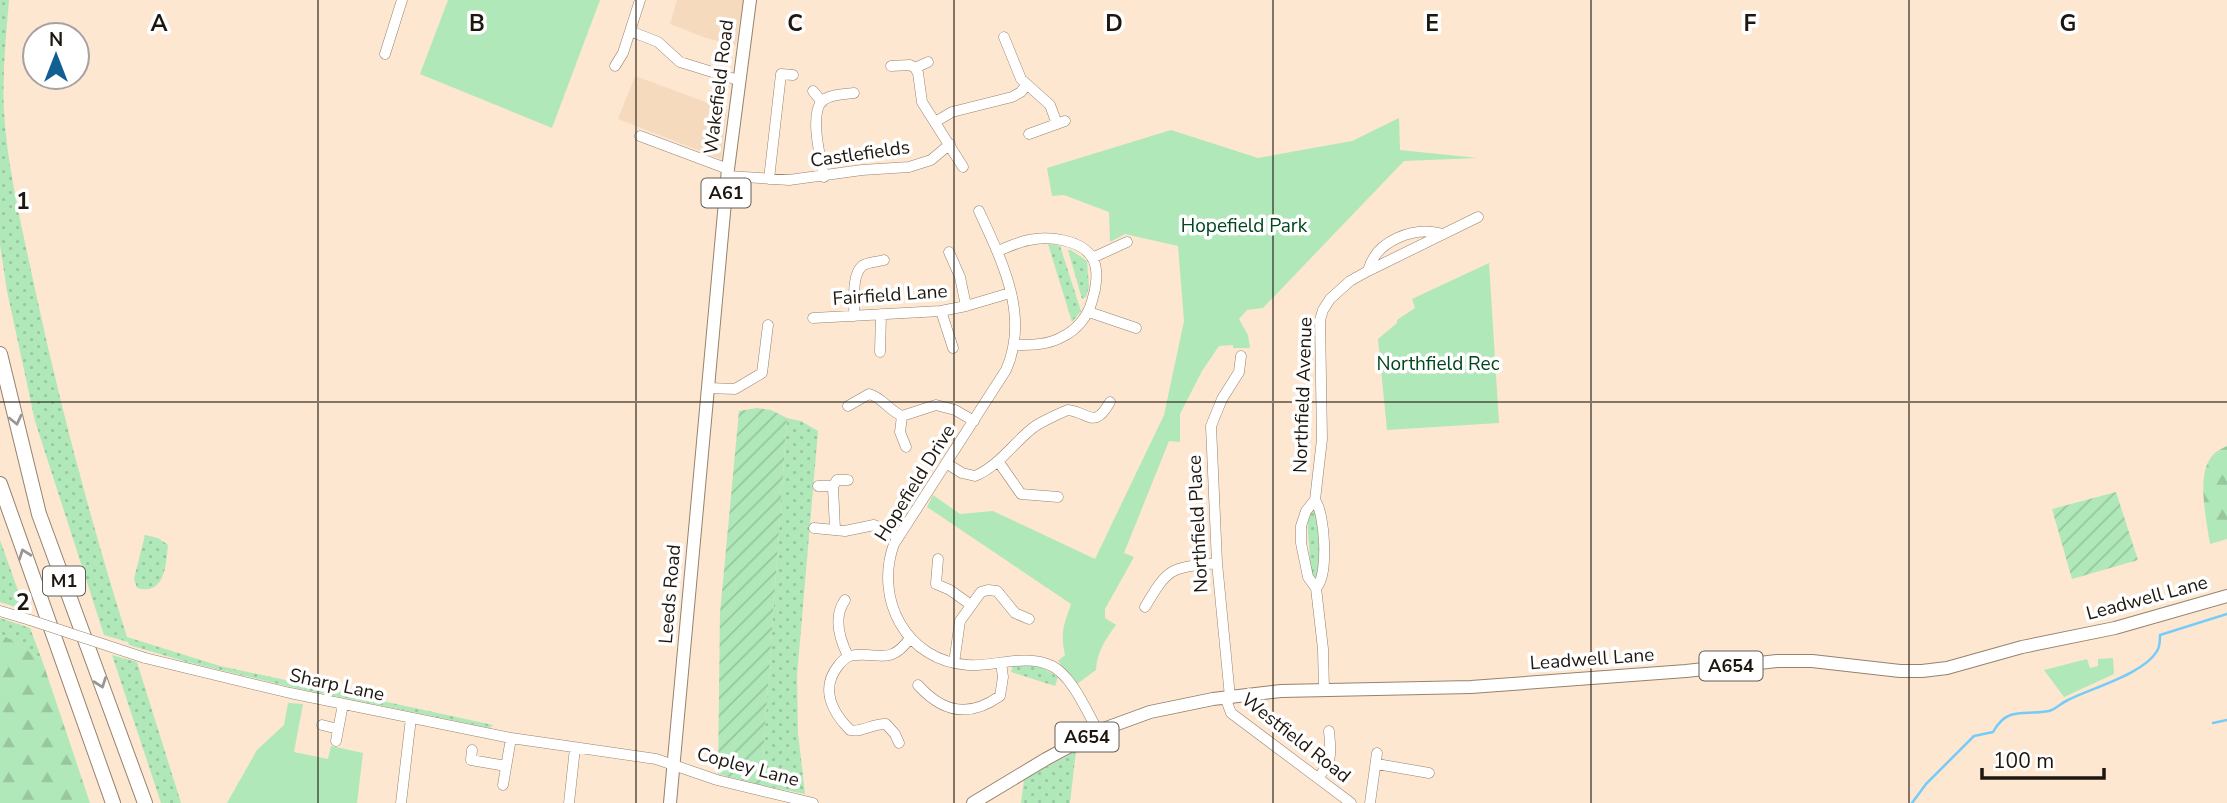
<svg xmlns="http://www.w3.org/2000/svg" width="2227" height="803" font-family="'Nunito Sans',sans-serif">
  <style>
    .built { fill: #f6dabe }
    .grass { fill: url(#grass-dots) }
    .forest { fill: url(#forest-firs) }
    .park { fill: #b0e8ba }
    .garden { fill: url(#garden-furrows) }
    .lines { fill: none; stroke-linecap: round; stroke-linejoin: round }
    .stream { stroke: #76ccf8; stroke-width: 2.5 }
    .minor-casing { stroke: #96826e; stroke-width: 11 }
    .major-casing { stroke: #96826e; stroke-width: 14 }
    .highway-casing { stroke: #96826e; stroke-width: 16 }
    .minor { stroke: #fff; stroke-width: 10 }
    .major { stroke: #fff; stroke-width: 12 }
    .highway { stroke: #fff; stroke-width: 14 }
    .minor-bridge-casing { stroke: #96826e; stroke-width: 11; stroke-linecap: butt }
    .minor-bridge { stroke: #fff; stroke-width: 10 }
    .oneway { stroke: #9a9793 }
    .grid { fill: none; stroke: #1e170f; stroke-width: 2; stroke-opacity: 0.55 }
    .labels { text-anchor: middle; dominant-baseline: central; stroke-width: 7; stroke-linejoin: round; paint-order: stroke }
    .shield { fill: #fff; stroke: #625d57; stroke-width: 2 }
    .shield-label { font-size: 18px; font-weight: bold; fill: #1e170f }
    .street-label { font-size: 19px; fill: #1e170f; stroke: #fff }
    .park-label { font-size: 19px; fill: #01471c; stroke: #fff }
    .grid-label { font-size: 23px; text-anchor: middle; font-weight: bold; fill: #1e170f; stroke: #fff; stroke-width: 7; stroke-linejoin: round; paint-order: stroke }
  </style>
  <defs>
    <pattern id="grass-dots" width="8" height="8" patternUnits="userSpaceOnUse" patternTransform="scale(1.75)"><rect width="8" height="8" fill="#b0e8ba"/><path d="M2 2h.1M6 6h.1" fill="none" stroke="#97c69f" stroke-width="1.8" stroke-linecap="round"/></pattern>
    <pattern id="forest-firs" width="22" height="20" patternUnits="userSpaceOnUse" patternTransform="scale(1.75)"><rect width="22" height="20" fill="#b0e8ba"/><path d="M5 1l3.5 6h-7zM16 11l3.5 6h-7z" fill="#97c69f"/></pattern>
    <pattern id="garden-furrows" width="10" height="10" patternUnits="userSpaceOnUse" patternTransform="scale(1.75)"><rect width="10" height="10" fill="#b0e8ba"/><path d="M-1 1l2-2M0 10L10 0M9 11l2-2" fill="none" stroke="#97c69f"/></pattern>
  </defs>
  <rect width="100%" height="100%" fill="#fde7d0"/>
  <path class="built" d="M 677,0 L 743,0 L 736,46 L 706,38 L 670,24 Z
    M 635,76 L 727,110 L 721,159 L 618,119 Z"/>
  <path class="grass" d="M 0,0 L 9,0 C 6,37 2,74 4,111 C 7,168 23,232 35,289 C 60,406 91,522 127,637 L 220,666 L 493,725 L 490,728 L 291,687 L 187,662 L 129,645 L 128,642 L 104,635 L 35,421 L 7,291 L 0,245 Z
    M 1048,244 L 1060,246 L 1081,311 L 1072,322 Z
    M 1068,250 L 1071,250 L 1087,261 L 1089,287 L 1086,297 L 1082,299 Z
    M 787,418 L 801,421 L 818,431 L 797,676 L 798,733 L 805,794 L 761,785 Z
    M 1312,507 L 1316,507 L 1321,550 L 1318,578 L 1314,580 L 1308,568 C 1314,553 1302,528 1312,507 Z
    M 145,535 L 158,538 L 168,545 C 166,565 165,596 137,588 L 134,579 Z
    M 0,540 L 25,610 L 0,602 Z
    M 0,618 L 30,628 L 42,660 L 0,633 Z
    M 112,655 L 137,662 L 181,803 L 161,803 Z
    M 1029,665 L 1043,668 L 1058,677 L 1055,686 L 1011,672 L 1013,666 Z
    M 1076,751 L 1070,803 L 1021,803 L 1024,779 Z"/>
  <path class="forest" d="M 2227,446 L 2227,539 L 2210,544 C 2207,521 2195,474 2213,455 C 2216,451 2223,448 2227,446 Z
    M 0,633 L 42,660 L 90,803 L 0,803 Z"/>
  <path class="park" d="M 448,0 L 600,0 L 552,128 L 420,74 Z
    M 1399,118 L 1400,150 L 1478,158 L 1404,161 L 1263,308 L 1247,310 L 1239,319 L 1248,335 L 1250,348 L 1233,348 L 1233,345 L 1219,346 L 1202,371 L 1180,414 L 1180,442 L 1169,441 L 1124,553 L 1134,557 L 1105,609 L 1105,618 L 1116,625 C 1105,640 1097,652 1096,670 L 1077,684 L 1058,661 L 1065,655 C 1060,632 1064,625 1071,604 L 927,507 L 933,495 L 960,514 L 993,511 L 1095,559 L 1164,415 L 1184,321 L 1178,246 L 1125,234 L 1110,242 L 1109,212 L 1064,195 L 1052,196 L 1047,168 L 1171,130 L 1258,158 L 1352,141 Z
    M 1489,263 L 1499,423 L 1387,430 L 1378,339 L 1397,323 L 1397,320 L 1415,308 L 1412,299 Z
    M 2113,658 L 2114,674 L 2064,697 L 2044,670 L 2087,659 L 2090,668 L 2098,666 L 2098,659 Z
    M 288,703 L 303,704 L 294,752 L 328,759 L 331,746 L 363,753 L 357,803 L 227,803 L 257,750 L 284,725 Z"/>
  <path class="garden" d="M 757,408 L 771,410 L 787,418 L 761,785 L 718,774 L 720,613 L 739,411 Z
    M 2116,492 L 2138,560 L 2072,579 L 2052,509 Z"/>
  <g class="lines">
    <path class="stream" d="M 2213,723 L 2227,720
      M 1912,803 L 1926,784 L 1974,736 L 1993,732 C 2008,705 2025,716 2049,711 C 2056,709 2061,703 2068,700 C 2091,688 2144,674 2157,651 C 2160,647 2160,640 2160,635 L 2227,614"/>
    <g class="minor-casing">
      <path id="minor" d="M 630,31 L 658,42 L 680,62 L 738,80
        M 1004,37 L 1021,79 L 1050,105 L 1057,124
        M 385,54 L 402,0
        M 615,66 L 623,53 L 640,0
        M 891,66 L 910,65 L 915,68 L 918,73 L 922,102 L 963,167
        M 915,68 L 928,62
        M 813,91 L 822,102
        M 935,122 L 952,112 L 1012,97 L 1021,92 L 1026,85
        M 1029,134 L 1065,121
        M 640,136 L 728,169
        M 728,176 L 789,180 L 862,170 L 909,167 L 931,160 L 950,144
        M 824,177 C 821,160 809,115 822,101 C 830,94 845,94 854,93
        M 769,179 L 781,74 L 793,75
        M 979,211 C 1002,261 1030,316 1006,370 L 894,544 C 874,599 906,661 968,665 C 995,667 1026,653 1052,666 C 1072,676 1087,712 1098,731
        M 998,251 C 1008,247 1018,242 1029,240 C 1048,236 1082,239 1093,259 C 1099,271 1096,289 1092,301 C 1088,316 1077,330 1062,337 C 1048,345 1031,345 1015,345
        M 949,252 L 960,277 L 966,306
        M 1092,258 L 1127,242
        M 1368,271 L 1478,217
        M 941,311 L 953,348
        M 1089,312 L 1136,328
        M 854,316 C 855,303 851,276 862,266 C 867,262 877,262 884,260
        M 813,318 L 941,311 L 966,306 L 1010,293
        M 880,352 L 881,314
        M 708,388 L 735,389 L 762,373 L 768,325
        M 848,406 L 869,394 C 882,397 888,410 902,416 L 936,405 L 955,410 L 974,421
        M 902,416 L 900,432 L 906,447
        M 998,461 L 1021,494 L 1058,497
        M 946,463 L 962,473 L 975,476 C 999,466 1014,442 1034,427 C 1039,423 1062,412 1068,410 C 1090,413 1094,430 1110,402
        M 818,486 L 833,486 L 837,480 L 848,480
        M 833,486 L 835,530
        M 1315,500 C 1325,513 1329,576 1316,588
        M 814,528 L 845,531 L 874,525 L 898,537
        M 938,559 L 936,584 L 950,590 L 971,605
        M 845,600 C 833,617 839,638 848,656
        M 1145,607 C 1169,566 1171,568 1217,563
        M 0,611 L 30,620
        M 145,658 L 290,693 L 511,738 L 656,759 L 717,780 L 813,803
        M 954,663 L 960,621 L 981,592 L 988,590 L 997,591 L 1015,613 L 1029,619
        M 918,685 C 943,713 969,718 1000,696 L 1003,677 L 1001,663
        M 1324,690 L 1323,649 L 1316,588 L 1308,577 L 1301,543 L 1301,526 L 1306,511 L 1315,500 L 1322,439 L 1320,320 L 1323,310 L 1330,299 L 1350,281 L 1368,271 C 1376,240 1414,226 1443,234
        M 1225,697 L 1231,713 L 1351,803
        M 1230,697 L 1217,563 L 1211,426 L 1222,399 L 1239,372 L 1241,356
        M 322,725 L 338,729
        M 336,741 L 343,704
        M 899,743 L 895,734 L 886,724 C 873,723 862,733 850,730 C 832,712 820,689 838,666 C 841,662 845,658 850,656 C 876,650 889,668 910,638
        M 472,750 L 471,760 L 506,766
        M 1377,764 L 1429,773
        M 1318,778 C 1333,760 1331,754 1329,731
        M 503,785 L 511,738
        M 401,803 L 411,718
        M 569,803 L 575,748
        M 1370,803 L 1377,753"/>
    </g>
    <g class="major-casing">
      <path id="major" d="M 670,803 L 728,169 L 750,0
        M 973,803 L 1046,759 L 1098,731 L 1150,712 L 1213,699 L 1281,691 L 1471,687 L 1686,671 L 1777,661 L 1812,661 L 1900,671 L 1922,671 L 1947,668 L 2022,647 L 2115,628 L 2227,596"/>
    </g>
    <g class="highway-casing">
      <path id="highway" d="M 0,354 L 39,514 L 145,803
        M 0,484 L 113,803"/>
    </g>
    <use href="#minor" class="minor"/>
    <use href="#major" class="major"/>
    <use href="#highway" class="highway"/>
    <g class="minor-bridge-casing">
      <path id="minor-bridge" d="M 30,620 L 145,658"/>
    </g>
    <use href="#minor-bridge" class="minor-bridge"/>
  </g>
  <defs><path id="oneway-chevron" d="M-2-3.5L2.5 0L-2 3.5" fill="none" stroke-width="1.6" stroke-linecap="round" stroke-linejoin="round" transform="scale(1.75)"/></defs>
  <g class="oneway">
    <use href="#oneway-chevron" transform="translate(16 420) rotate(77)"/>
    <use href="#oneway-chevron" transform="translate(24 554) rotate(-110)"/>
    <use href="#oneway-chevron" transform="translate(101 683) rotate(70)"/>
  </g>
  <path class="grid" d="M 318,0 L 318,803M 636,0 L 636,803M 954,0 L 954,803M 1273,0 L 1273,803M 1591,0 L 1591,803M 1909,0 L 1909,803M 0,402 L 2227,402"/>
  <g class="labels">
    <g class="shield">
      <rect x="701.5" y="178.5" width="49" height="29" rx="5"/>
      <rect x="43" y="566.5" width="42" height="29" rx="5"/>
      <rect x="1699.5" y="651.5" width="63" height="29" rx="5"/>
      <rect x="1055.5" y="722.5" width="63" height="29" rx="5"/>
    </g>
    <g class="shield-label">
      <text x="726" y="193">A61</text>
      <text x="64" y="581">M1</text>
      <text x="1731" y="666">A654</text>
      <text x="1087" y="737">A654</text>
    </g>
    <g class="street-label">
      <text transform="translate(719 87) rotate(-83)">Wakefield Road</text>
      <text transform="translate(860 154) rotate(-8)">Castlefields</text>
      <text transform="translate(890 295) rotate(-4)">Fairfield Lane</text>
      <text transform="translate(1303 395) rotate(-88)">Northfield Avenue</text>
      <text transform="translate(915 483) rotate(-58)">Hopefield Drive</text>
      <text transform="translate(1198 524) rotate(-93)">Northfield Place</text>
      <text transform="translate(670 594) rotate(-85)">Leeds Road</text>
      <text transform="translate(2147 598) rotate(-15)">Leadwell Lane</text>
      <text transform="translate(1592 659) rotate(-4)">Leadwell Lane</text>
      <text transform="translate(337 685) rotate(12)">Sharp Lane</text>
      <text transform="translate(1296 738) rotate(38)">Westfield Road</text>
      <text transform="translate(748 767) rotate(15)">Copley Lane</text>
    </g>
    <g class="park-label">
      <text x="1244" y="226">Hopefield Park</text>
      <text x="1438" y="364">Northfield Rec</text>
    </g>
  </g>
  <g class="grid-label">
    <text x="159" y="31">A</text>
    <text x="477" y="31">B</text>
    <text x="795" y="31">C</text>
    <text x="1114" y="31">D</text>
    <text x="1432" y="31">E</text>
    <text x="1750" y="31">F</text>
    <text x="2068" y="31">G</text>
    <text x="23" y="209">1</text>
    <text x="23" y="610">2</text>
  </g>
  <g transform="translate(56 56)"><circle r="33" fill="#ffffff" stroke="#a5a29f" stroke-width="2"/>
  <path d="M0-5L12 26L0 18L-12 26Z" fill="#125f92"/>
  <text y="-10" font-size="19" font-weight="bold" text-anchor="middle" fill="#1e170f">N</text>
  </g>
  <path d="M1982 768v10h122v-10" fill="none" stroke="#1e170f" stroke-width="3.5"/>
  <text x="1993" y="768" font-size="21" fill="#1e170f" stroke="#ffffff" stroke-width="5" paint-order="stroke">100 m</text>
</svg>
